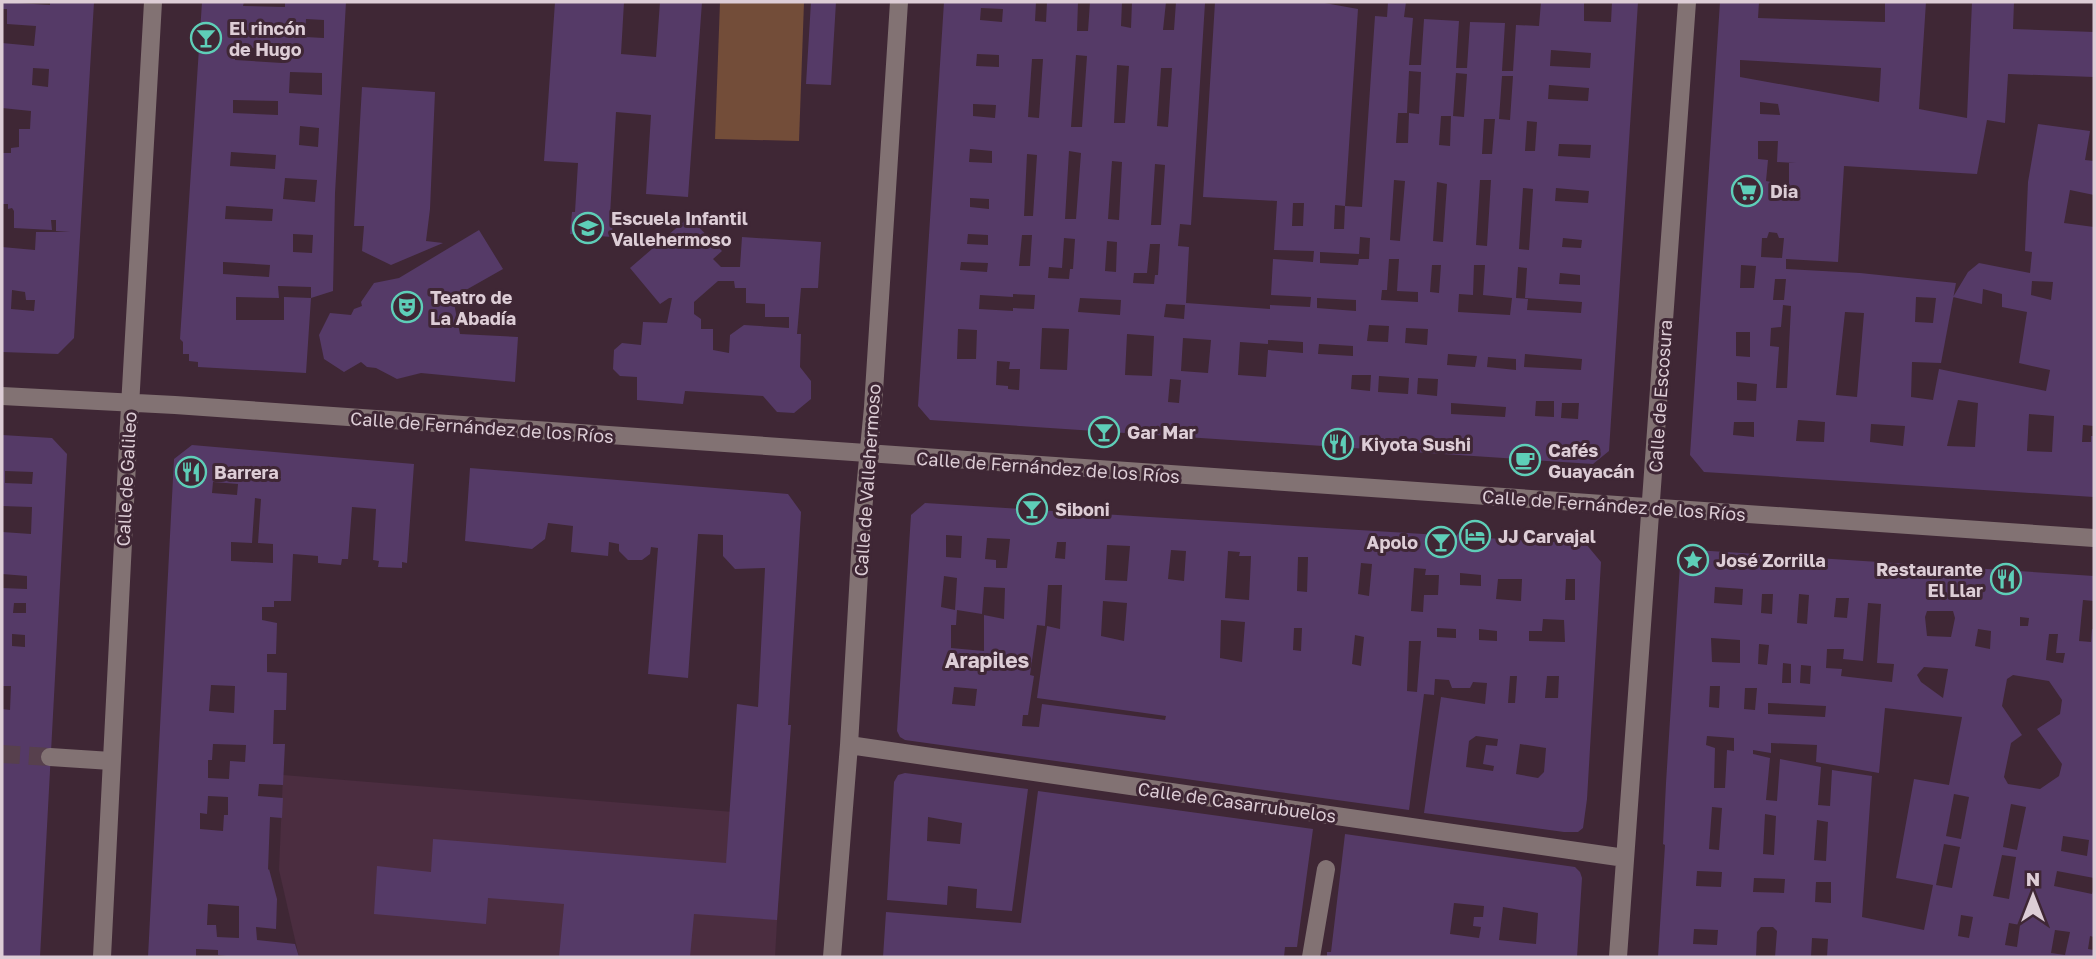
<svg xmlns="http://www.w3.org/2000/svg" width="2096" height="959" font-family="'Golos Text',sans-serif">
  <style>
    .built { fill: #4b2d40 }
    .green { fill: #734d39 }
    .building { fill: #553a67; fill-rule: evenodd }
    .lines { fill: none; stroke-linecap: round; stroke-linejoin: round }
    .minor-tunnel { stroke: #57404d; stroke-width: 18; stroke-dasharray: 18 9; stroke-linecap: butt }
    .minor { stroke: #827273; stroke-width: 18 }
    .labels { text-anchor: middle; dominant-baseline: central; stroke-width: 6; stroke-linejoin: round; paint-order: stroke }
    .poi-label { font-size: 18px; font-weight: bold; fill: #ddcdd6; stroke: #3f2735; text-anchor: start }
    .street-label { font-size: 18px; fill: #ddcdd6; stroke: #3f2735 }
    .quarter-label { font-size: 21px; font-weight: bold; fill: #ddcdd6; stroke: #3f2735 }
  </style>
  <rect width="100%" height="100%" fill="#3f2735"/>
  <path class="built" d="M 283,775 L 783,816 L 775,957 L 299,957 L 279,870 Z"/>
  <path class="green" d="M 720,2 L 804,2 L 799,141 L 715,139 Z"/>
  <path class="building" d="M 2,2 L 50,5 L 50,2 L 94,2 L 74,338 L 58,354 L 2,352 L 2,247 L 35,250 L 36,232 L 70,232 L 56,231 L 56,220 L 51,220 L 52,230 L 14,228 L 14,211 L 12,208 L 8,209 L 8,204 L 2,204 L 2,153 L 11,153 L 11,148 L 19,147 L 19,129 L 30,129 L 31,111 L 2,108 L 2,43 L 34,46 L 36,26 L 7,24 L 7,9 L 2,9 ZM 33,68 L 49,69 L 48,87 L 32,85 ZM 12,290 L 25,292 L 26,300 L 35,300 L 34,311 L 11,309 Z
    M 202,2 L 244,2 L 243,6 L 285,7 L 285,2 L 346,2 L 335,193 L 333,291 L 311,298 L 311,287 L 278,286 L 279,298 L 236,297 L 236,320 L 284,320 L 284,297 L 311,298 L 306,373 L 198,367 L 198,362 L 189,361 L 189,354 L 183,354 L 183,342 L 180,339 ZM 306,19 L 324,20 L 324,38 L 305,37 ZM 236,47 L 283,50 L 282,63 L 235,60 ZM 290,72 L 322,73 L 322,95 L 289,93 ZM 233,100 L 278,101 L 278,115 L 233,113 ZM 300,126 L 319,128 L 318,147 L 299,145 ZM 231,152 L 276,155 L 275,169 L 230,166 ZM 285,178 L 317,180 L 315,202 L 283,199 ZM 226,206 L 273,209 L 272,221 L 225,219 ZM 293,234 L 313,235 L 312,253 L 293,252 ZM 223,262 L 270,265 L 269,277 L 223,274 Z
    M 555,2 L 624,2 L 621,54 L 656,57 L 660,2 L 702,2 L 688,197 L 646,194 L 651,115 L 616,112 L 610,215 L 613,215 L 612,237 L 570,234 L 572,212 L 575,212 L 578,163 L 544,161 Z
    M 811,2 L 836,2 L 831,85 L 806,84 Z
    M 944,2 L 1036,2 L 1035,21 L 1046,22 L 1047,2 L 1078,2 L 1077,31 L 1088,31 L 1090,2 L 1122,2 L 1121,26 L 1131,28 L 1132,2 L 1166,2 L 1163,30 L 1174,30 L 1176,2 L 1205,3 L 1191,225 L 1180,224 L 1178,246 L 1189,247 L 1186,303 L 1270,309 L 1270,305 L 1310,307 L 1311,297 L 1271,295 L 1273,259 L 1313,262 L 1314,251 L 1274,250 L 1277,201 L 1203,197 L 1215,2 L 1319,2 L 1358,9 L 1345,206 L 1362,207 L 1375,16 L 1387,17 L 1388,2 L 1406,2 L 1404,17 L 1413,18 L 1409,65 L 1421,65 L 1424,19 L 1459,21 L 1456,68 L 1467,68 L 1470,22 L 1505,23 L 1502,71 L 1513,71 L 1516,25 L 1539,26 L 1541,2 L 1584,2 L 1584,21 L 1611,22 L 1612,2 L 1638,2 L 1609,451 L 1593,464 L 930,420 L 918,406 ZM 981,8 L 1003,9 L 1002,22 L 980,20 ZM 1551,50 L 1591,53 L 1590,68 L 1550,66 ZM 977,54 L 999,55 L 999,67 L 976,66 ZM 1076,55 L 1087,56 L 1082,127 L 1071,127 ZM 1032,59 L 1043,59 L 1039,118 L 1028,117 ZM 1117,65 L 1129,66 L 1125,123 L 1114,123 ZM 1161,68 L 1172,68 L 1168,127 L 1157,126 ZM 1409,71 L 1421,72 L 1419,114 L 1409,113 L 1408,143 L 1396,143 L 1398,113 L 1407,113 ZM 1456,73 L 1467,74 L 1464,117 L 1453,116 ZM 1502,76 L 1513,76 L 1510,120 L 1499,119 ZM 1549,85 L 1589,88 L 1588,101 L 1548,99 ZM 973,104 L 996,105 L 995,118 L 973,116 ZM 1441,116 L 1451,116 L 1450,146 L 1439,145 ZM 1484,119 L 1495,119 L 1492,154 L 1482,154 ZM 1527,121 L 1537,122 L 1535,151 L 1525,151 ZM 1559,144 L 1591,145 L 1590,158 L 1558,156 ZM 970,149 L 992,151 L 992,163 L 969,162 ZM 1069,151 L 1081,153 L 1076,219 L 1065,219 ZM 1027,154 L 1037,155 L 1033,216 L 1024,216 ZM 1112,161 L 1122,162 L 1119,220 L 1108,219 ZM 1155,164 L 1165,165 L 1161,225 L 1151,225 ZM 1394,180 L 1405,181 L 1400,241 L 1390,240 ZM 1480,180 L 1491,180 L 1487,246 L 1476,245 ZM 1437,182 L 1447,184 L 1443,242 L 1433,241 ZM 1523,188 L 1533,189 L 1529,250 L 1519,249 ZM 1556,188 L 1589,191 L 1588,203 L 1555,201 ZM 970,198 L 989,199 L 989,209 L 970,207 ZM 1293,203 L 1304,203 L 1303,226 L 1292,226 ZM 1335,205 L 1345,206 L 1344,229 L 1334,229 ZM 968,234 L 988,235 L 988,245 L 967,244 ZM 1022,235 L 1032,235 L 1030,266 L 1019,266 ZM 1360,237 L 1370,238 L 1369,259 L 1359,259 L 1358,265 L 1320,263 L 1320,252 L 1359,254 ZM 1064,238 L 1075,239 L 1073,269 L 1070,269 L 1069,279 L 1048,278 L 1049,267 L 1062,268 ZM 1563,238 L 1582,240 L 1581,248 L 1562,247 ZM 1107,241 L 1117,242 L 1116,272 L 1105,271 ZM 1150,244 L 1160,244 L 1158,275 L 1155,275 L 1154,284 L 1133,283 L 1134,273 L 1147,273 ZM 1389,259 L 1399,259 L 1397,291 L 1418,292 L 1418,302 L 1381,300 L 1382,290 L 1387,290 ZM 961,262 L 988,263 L 987,272 L 960,270 ZM 1432,265 L 1441,265 L 1439,293 L 1430,292 ZM 1474,265 L 1485,265 L 1483,295 L 1512,298 L 1510,315 L 1458,312 L 1459,294 L 1473,295 ZM 1518,267 L 1527,268 L 1525,298 L 1582,302 L 1581,313 L 1527,310 L 1528,299 L 1516,298 ZM 1560,273 L 1580,275 L 1580,285 L 1559,284 ZM 1013,294 L 1035,295 L 1034,309 L 1013,308 L 1013,311 L 979,309 L 980,295 L 1013,297 ZM 1080,298 L 1121,300 L 1120,315 L 1078,312 ZM 1317,298 L 1356,300 L 1356,311 L 1317,308 ZM 1166,304 L 1185,305 L 1184,319 L 1164,317 ZM 1369,325 L 1389,326 L 1388,342 L 1367,341 ZM 1042,328 L 1069,329 L 1067,370 L 1040,369 ZM 1406,328 L 1428,329 L 1427,345 L 1405,343 ZM 958,329 L 977,330 L 976,359 L 957,359 ZM 1127,334 L 1154,336 L 1152,376 L 1125,375 ZM 1183,338 L 1211,340 L 1208,373 L 1181,371 ZM 1268,340 L 1303,342 L 1303,353 L 1268,350 L 1266,377 L 1238,375 L 1240,342 L 1268,344 ZM 1319,344 L 1353,346 L 1353,356 L 1318,354 ZM 1448,354 L 1477,356 L 1475,367 L 1447,365 ZM 1525,354 L 1582,359 L 1581,370 L 1524,367 ZM 1488,357 L 1516,359 L 1516,370 L 1487,367 ZM 997,361 L 1010,362 L 1009,369 L 1020,369 L 1019,390 L 1008,389 L 1008,386 L 996,385 ZM 1352,375 L 1371,375 L 1370,391 L 1351,389 ZM 1379,376 L 1409,378 L 1408,394 L 1378,392 ZM 1418,378 L 1438,379 L 1437,396 L 1417,394 ZM 1170,379 L 1181,380 L 1179,403 L 1168,402 ZM 1536,401 L 1554,401 L 1554,417 L 1535,416 ZM 1451,403 L 1506,407 L 1505,417 L 1451,414 ZM 1562,403 L 1579,403 L 1578,419 L 1561,418 Z
    M 1720,2 L 1759,2 L 1758,18 L 1885,22 L 1885,2 L 1926,2 L 1919,109 L 1967,118 L 1972,2 L 2014,2 L 2013,29 L 2094,32 L 2094,77 L 2008,74 L 2005,123 L 1987,120 L 1977,174 L 1844,166 L 1838,262 L 1786,259 L 1786,269 L 1860,273 L 1956,283 L 1941,363 L 1912,362 L 1911,397 L 1933,400 L 1939,369 L 2046,391 L 2050,370 L 2019,363 L 2027,312 L 2002,307 L 2002,294 L 1983,289 L 1982,304 L 1953,297 L 1968,272 L 1979,263 L 2030,273 L 2032,252 L 2025,251 L 2028,182 L 2038,124 L 2090,131 L 2085,160 L 2094,161 L 2094,195 L 2070,190 L 2064,223 L 2094,227 L 2094,426 L 2083,425 L 2082,442 L 2091,442 L 2091,436 L 2094,436 L 2094,497 L 1704,472 L 1690,455 ZM 1740,60 L 1881,68 L 1879,102 L 1740,77 ZM 1760,102 L 1778,104 L 1780,115 L 1760,114 ZM 1758,141 L 1778,141 L 1777,162 L 1796,163 L 1789,163 L 1789,183 L 1785,183 L 1781,188 L 1772,188 L 1771,182 L 1766,181 L 1768,160 L 1758,159 ZM 1769,232 L 1777,233 L 1779,238 L 1784,238 L 1782,258 L 1761,257 L 1762,238 L 1767,238 ZM 1741,265 L 1756,266 L 1754,288 L 1740,288 ZM 1775,279 L 1786,279 L 1784,300 L 1773,300 ZM 2032,281 L 2053,282 L 2051,300 L 2031,295 ZM 1916,297 L 1936,298 L 1933,323 L 1915,322 ZM 1783,305 L 1791,306 L 1787,388 L 1776,388 L 1779,347 L 1770,346 L 1771,328 L 1781,327 ZM 1845,312 L 1864,313 L 1857,397 L 1836,395 ZM 1736,332 L 1750,332 L 1750,357 L 1736,356 ZM 1737,382 L 1757,384 L 1756,401 L 1737,400 ZM 1958,400 L 1978,403 L 1975,447 L 1947,446 ZM 2029,414 L 2054,416 L 2052,452 L 2027,451 ZM 1798,420 L 1825,422 L 1824,442 L 1796,441 ZM 1734,422 L 1754,422 L 1754,437 L 1733,435 ZM 1871,424 L 1905,426 L 1903,446 L 1870,442 Z
    M 362,87 L 435,92 L 430,209 L 426,241 L 443,243 L 391,265 L 362,251 L 364,226 L 354,226 Z
    M 689,217 L 722,251 L 713,259 L 721,267 L 740,267 L 742,237 L 821,242 L 818,288 L 801,288 L 797,334 L 801,334 L 800,367 L 811,381 L 811,399 L 794,413 L 777,412 L 763,396 L 685,391 L 683,404 L 637,400 L 637,377 L 620,376 L 613,369 L 614,350 L 622,343 L 641,345 L 643,322 L 667,323 L 672,298 L 669,298 L 660,304 L 630,268 ZM 718,281 L 734,281 L 735,288 L 746,288 L 746,303 L 765,304 L 765,317 L 789,317 L 789,328 L 744,325 L 730,335 L 729,353 L 713,350 L 713,329 L 701,329 L 701,319 L 694,314 L 694,302 Z
    M 479,230 L 503,269 L 450,299 L 454,303 L 460,334 L 518,337 L 515,382 L 421,373 L 397,379 L 376,368 L 367,367 L 361,362 L 344,372 L 324,359 L 319,335 L 330,313 L 351,315 L 354,309 L 362,306 L 361,302 L 374,283 L 399,278 Z
    M 2,435 L 52,438 L 67,454 L 40,957 L 2,957 L 2,709 L 10,710 L 11,686 L 2,686 L 2,588 L 27,589 L 27,576 L 2,574 L 2,532 L 31,534 L 32,507 L 2,506 ZM 5,471 L 33,472 L 32,484 L 5,483 ZM 14,603 L 26,603 L 26,613 L 13,613 ZM 12,634 L 25,635 L 25,647 L 12,646 Z
    M 192,445 L 414,464 L 407,563 L 402,562 L 402,568 L 378,567 L 379,561 L 373,560 L 376,509 L 352,507 L 348,559 L 342,559 L 341,565 L 318,563 L 318,556 L 293,554 L 291,601 L 274,601 L 274,607 L 262,607 L 262,620 L 277,623 L 276,654 L 267,654 L 267,672 L 287,673 L 286,710 L 274,710 L 273,744 L 285,744 L 283,785 L 259,784 L 258,796 L 283,798 L 282,818 L 270,817 L 268,870 L 269,869 L 277,899 L 276,929 L 256,927 L 257,940 L 295,944 L 299,957 L 235,957 L 218,955 L 218,950 L 196,949 L 196,957 L 148,957 L 174,459 ZM 213,482 L 238,484 L 237,495 L 212,493 ZM 255,498 L 261,499 L 258,543 L 273,544 L 273,563 L 231,561 L 231,542 L 252,543 ZM 211,685 L 235,686 L 234,713 L 209,711 ZM 213,744 L 246,745 L 245,762 L 230,761 L 229,779 L 208,778 L 208,760 L 212,760 ZM 208,796 L 228,797 L 228,815 L 224,815 L 223,831 L 200,829 L 200,813 L 207,814 ZM 208,904 L 239,906 L 239,938 L 217,937 L 216,925 L 207,925 Z
    M 470,468 L 788,494 L 801,512 L 788,725 L 791,725 L 777,920 L 694,914 L 690,957 L 559,957 L 564,904 L 488,898 L 486,924 L 374,914 L 377,866 L 431,872 L 433,839 L 726,863 L 737,704 L 758,707 L 765,568 L 735,569 L 723,556 L 723,535 L 698,534 L 688,678 L 648,674 L 658,548 L 651,547 L 650,554 L 642,560 L 628,560 L 619,551 L 619,544 L 609,542 L 608,556 L 571,552 L 573,526 L 548,523 L 545,539 L 532,549 L 465,541 Z
    M 925,503 L 1456,536 L 1463,528 L 1483,529 L 1486,538 L 1586,544 L 1601,562 L 1587,799 L 1583,828 L 1578,832 L 1564,832 L 1424,813 L 1441,697 L 1485,704 L 1487,683 L 1473,682 L 1470,688 L 1452,688 L 1449,680 L 1435,679 L 1434,695 L 1424,694 L 1409,810 L 905,740 L 900,737 L 897,731 L 911,515 ZM 946,535 L 962,536 L 961,558 L 946,557 ZM 987,538 L 1010,539 L 1007,568 L 996,568 L 996,560 L 985,559 ZM 1057,542 L 1066,542 L 1065,559 L 1055,558 ZM 1107,545 L 1130,546 L 1127,581 L 1105,580 ZM 1171,550 L 1186,551 L 1184,581 L 1168,579 ZM 1228,551 L 1240,552 L 1239,556 L 1251,556 L 1249,600 L 1225,598 ZM 1298,557 L 1308,557 L 1307,592 L 1297,591 ZM 1361,563 L 1372,564 L 1369,596 L 1358,594 ZM 1414,568 L 1426,569 L 1425,575 L 1439,575 L 1438,595 L 1424,595 L 1423,612 L 1411,611 ZM 1460,573 L 1481,575 L 1481,586 L 1460,585 ZM 944,576 L 957,578 L 955,610 L 941,607 ZM 1498,579 L 1522,579 L 1521,601 L 1496,599 ZM 1566,579 L 1575,579 L 1575,600 L 1565,600 ZM 1048,585 L 1062,585 L 1060,629 L 1047,626 L 1037,698 L 1166,716 L 1165,720 L 1042,704 L 1039,727 L 1022,726 L 1023,715 L 1028,715 L 1034,676 L 1030,675 L 1037,625 L 1045,626 ZM 984,587 L 1005,588 L 1004,619 L 984,615 L 984,651 L 951,648 L 951,625 L 956,625 L 957,610 L 982,614 ZM 1103,601 L 1127,603 L 1124,641 L 1101,636 ZM 1543,619 L 1564,620 L 1565,642 L 1529,641 L 1529,631 L 1542,631 ZM 1221,620 L 1245,622 L 1242,662 L 1220,658 ZM 1294,628 L 1302,628 L 1301,651 L 1293,650 ZM 1437,628 L 1456,629 L 1456,638 L 1437,637 ZM 1479,629 L 1497,631 L 1497,641 L 1479,640 ZM 1355,635 L 1364,637 L 1361,666 L 1352,664 ZM 1409,641 L 1421,641 L 1417,692 L 1407,691 ZM 1510,676 L 1517,676 L 1515,703 L 1508,703 ZM 1547,676 L 1559,676 L 1558,698 L 1545,698 ZM 954,687 L 977,689 L 975,706 L 952,704 ZM 1476,736 L 1498,739 L 1497,746 L 1486,745 L 1483,764 L 1494,766 L 1493,771 L 1466,767 L 1469,741 ZM 1520,744 L 1546,748 L 1544,772 L 1538,778 L 1516,774 Z
    M 1695,550 L 2094,576 L 2094,601 L 2083,600 L 2079,641 L 2091,642 L 2092,629 L 2094,629 L 2094,878 L 2057,871 L 2054,886 L 2092,894 L 2094,889 L 2094,937 L 2090,936 L 2088,949 L 2094,950 L 2094,957 L 1827,957 L 1828,939 L 1812,938 L 1811,957 L 1775,957 L 1777,931 L 1773,927 L 1761,927 L 1757,932 L 1756,957 L 1658,957 L 1665,845 L 1663,844 L 1666,783 L 1680,564 ZM 1715,587 L 1743,589 L 1742,605 L 1714,603 ZM 1762,594 L 1773,594 L 1772,614 L 1761,613 ZM 1799,594 L 1809,595 L 1807,624 L 1797,623 ZM 1836,598 L 1849,598 L 1847,618 L 1834,617 ZM 1868,603 L 1881,604 L 1877,663 L 1894,664 L 1892,682 L 1841,676 L 1842,669 L 1826,668 L 1827,649 L 1844,649 L 1843,659 L 1863,661 ZM 1927,611 L 1953,611 L 1955,618 L 1951,637 L 1927,636 L 1925,617 ZM 2020,617 L 2029,618 L 2028,626 L 2020,626 ZM 1978,629 L 1991,631 L 1990,649 L 1975,646 ZM 2049,634 L 2058,634 L 2056,653 L 2065,653 L 2063,663 L 2046,660 ZM 1711,638 L 1740,640 L 1740,663 L 1712,662 ZM 1759,644 L 1769,645 L 1767,665 L 1758,664 ZM 1783,663 L 1791,664 L 1791,683 L 1782,683 ZM 1801,665 L 1811,666 L 1810,684 L 1800,683 ZM 1924,667 L 1948,669 L 1943,698 L 1921,682 L 1917,675 ZM 2013,675 L 2049,681 L 2062,700 L 2060,714 L 2037,729 L 2062,764 L 2059,776 L 2040,789 L 2008,784 L 2004,777 L 2011,743 L 2022,735 L 2002,706 L 2007,679 ZM 1710,686 L 1720,686 L 1719,708 L 1709,707 ZM 1745,688 L 1757,688 L 1755,710 L 1744,709 ZM 1768,703 L 1826,706 L 1825,717 L 1768,714 ZM 1885,708 L 1962,717 L 1949,785 L 1914,779 L 1896,878 L 1933,885 L 1924,930 L 1862,917 L 1872,776 L 1832,770 L 1830,806 L 1818,805 L 1821,767 L 1780,759 L 1777,801 L 1766,800 L 1770,758 L 1753,754 L 1753,750 L 1771,753 L 1771,743 L 1817,745 L 1816,762 L 1879,773 ZM 1707,736 L 1734,738 L 1734,751 L 1727,750 L 1725,788 L 1714,788 L 1715,748 L 1706,745 ZM 1954,794 L 1969,797 L 1961,839 L 1946,836 ZM 2011,804 L 2026,807 L 2017,850 L 2003,847 ZM 1712,807 L 1722,808 L 1719,850 L 1709,849 ZM 1765,814 L 1776,816 L 1774,855 L 1763,854 ZM 1817,820 L 1828,822 L 1826,861 L 1814,860 ZM 2063,836 L 2089,840 L 2087,856 L 2061,851 ZM 1944,844 L 1960,847 L 1952,888 L 1936,885 ZM 2002,855 L 2016,857 L 2009,899 L 1993,896 ZM 1697,871 L 1722,872 L 1721,887 L 1696,886 ZM 1754,878 L 1785,879 L 1784,893 L 1753,892 ZM 1816,882 L 1831,882 L 1831,903 L 1815,902 ZM 1961,915 L 1973,917 L 1969,938 L 1958,936 ZM 2009,923 L 2020,925 L 2017,947 L 2005,945 ZM 1694,929 L 1718,930 L 1717,945 L 1693,944 ZM 2055,930 L 2070,932 L 2065,955 L 2051,953 Z
    M 905,773 L 1028,789 L 1012,911 L 976,908 L 977,889 L 948,886 L 947,905 L 887,900 L 894,782 L 898,775 ZM 928,817 L 962,823 L 960,844 L 927,841 Z
    M 1038,791 L 1313,829 L 1297,947 L 1285,947 L 1284,957 L 883,957 L 886,912 L 1021,923 Z
    M 1345,834 L 1575,867 L 1580,872 L 1582,878 L 1577,957 L 1327,957 L 1327,952 L 1331,952 ZM 1454,903 L 1484,906 L 1483,917 L 1474,917 L 1473,926 L 1481,927 L 1479,938 L 1450,934 ZM 1503,907 L 1538,913 L 1536,944 L 1499,940 Z"/>
  <g class="lines">
    <path class="minor-tunnel" d="M 2,754 L 50,757"/>
    <path class="minor" d="M 2,396 L 175,405 L 2094,538
      M 849,745 L 1625,858
      M 50,757 L 111,761
      M 102,957 C 117,639 134,320 153,2
      M 832,957 L 849,745 L 862,521 L 873,407 L 899,2
      M 1311,957 L 1326,869
      M 1618,957 L 1687,2"/>
  </g>
  <defs>
    <g id="bar-ring" transform="scale(1.575)"><circle r="9.5" fill="#3f2735" stroke="#5eceb8" stroke-width="1.5"/><path d="M-6-5H6L.8 .8V4.5H3.5V6h-7V4.5H-.8V.8Z" fill="#5eceb8"/></g>
    <g id="supermarket-ring" transform="scale(1.575)"><circle r="9.5" fill="#3f2735" stroke="#5eceb8" stroke-width="1.5"/><path d="M-6-5.5h2.5l.6 2H6L4.5 2H-2.5L-4.4-4H-6ZM-1.5 3.2a1.3 1.3 0 1 0 .1 0ZM3 3.2a1.3 1.3 0 1 0 .1 0Z" fill="#5eceb8"/></g>
    <g id="school-ring" transform="scale(1.575)"><circle r="9.5" fill="#3f2735" stroke="#5eceb8" stroke-width="1.5"/><path d="M0-5L7-2L0 1L-7-2ZM-4 1L0 2.5L4 1V4Q0 6-4 4Z" fill="#5eceb8"/></g>
    <g id="theatre-ring" transform="scale(1.575)"><circle r="9.5" fill="#3f2735" stroke="#5eceb8" stroke-width="1.5"/><path d="M-5-5.5Q0-4 5-5.5V0Q5 5 0 6Q-5 5-5 0ZM-3.3-2.5H-1v1.5H-3.3ZM1-2.5H3.3v1.5H1ZM-2.8 1Q0 5.5 2.8 1Z" fill="#5eceb8"/></g>
    <g id="restaurant-ring" transform="scale(1.575)"><circle r="9.5" fill="#3f2735" stroke="#5eceb8" stroke-width="1.5"/><path d="M-5-6h1v4h1v-4h1v4h1v-4h1v5L-1.5 .5V6h-2V.5L-5-1ZM5-6V6H3V1.5H1.5Q1.5-4 5-6Z" fill="#5eceb8"/></g>
    <g id="cafe-ring" transform="scale(1.575)"><circle r="9.5" fill="#3f2735" stroke="#5eceb8" stroke-width="1.5"/><path d="M-5.5-4.5H6V0H3Q3 3.5 0 3.5H-2.5Q-5.5 3.5-5.5 0ZM3-3.2v2h1.7v-2ZM-6 4.5H4V6H-6Z" fill="#5eceb8"/></g>
    <g id="hotel-ring" transform="scale(1.575)"><circle r="9.5" fill="#3f2735" stroke="#5eceb8" stroke-width="1.5"/><path d="M-6-4.5h1.5V1H6V5H4.5V3h-9V5H-6ZM-4 0a1.8 1.8 0 1 1 3.6 0ZM.5 0V-2.5h3Q6-2.5 6 0Z" fill="#5eceb8"/></g>
    <g id="sight-ring" transform="scale(1.575)"><circle r="9.5" fill="#3f2735" stroke="#5eceb8" stroke-width="1.5"/><path d="M0-6L1.8-2.2L6-1.7L2.9 1.2L3.7 5.4L0 3.3L-3.7 5.4L-2.9 1.2L-6-1.7L-1.8-2.2Z" fill="#5eceb8"/></g>
  </defs>
  <g fill-rule="evenodd">
    <use href="#bar-ring" x="206" y="38"/>
    <use href="#supermarket-ring" x="1747" y="191"/>
    <use href="#school-ring" x="588" y="228"/>
    <use href="#theatre-ring" x="407" y="307"/>
    <use href="#bar-ring" x="1104" y="432"/>
    <use href="#restaurant-ring" x="1338" y="444"/>
    <use href="#cafe-ring" x="1525" y="460"/>
    <use href="#restaurant-ring" x="191" y="472"/>
    <use href="#bar-ring" x="1032" y="509"/>
    <use href="#hotel-ring" x="1475" y="536"/>
    <use href="#bar-ring" x="1441" y="542"/>
    <use href="#sight-ring" x="1693" y="560"/>
    <use href="#restaurant-ring" x="2006" y="579"/>
  </g>
  <g class="labels">
    <g class="poi-label">
      <text x="229" y="28">El rincón<tspan x="229" dy="21">de Hugo</tspan></text>
      <text x="1770" y="191">Dia</text>
      <text x="611" y="218">Escuela Infantil<tspan x="611" dy="21">Vallehermoso</tspan></text>
      <text x="430" y="297">Teatro de<tspan x="430" dy="21">La Abadía</tspan></text>
      <text x="1127" y="432">Gar Mar</text>
      <text x="1361" y="444">Kiyota Sushi</text>
      <text x="1548" y="450">Cafés<tspan x="1548" dy="21">Guayacán</tspan></text>
      <text x="214" y="472">Barrera</text>
      <text x="1055" y="509">Siboni</text>
      <text x="1498" y="536">JJ Carvajal</text>
      <text x="1418" y="542" text-anchor="end">Apolo</text>
      <text x="1716" y="560">José Zorrilla</text>
      <text x="1983" y="569" text-anchor="end">Restaurante<tspan x="1983" dy="21">El Llar</tspan></text>
    </g>
    <g class="street-label">
      <text transform="translate(1660 396) rotate(-86)">Calle de Escosura</text>
      <text transform="translate(482 427) rotate(4)">Calle de Fernández de los Ríos</text>
      <text transform="translate(1048 467) rotate(4)">Calle de Fernández de los Ríos</text>
      <text transform="translate(126 479) rotate(-87)">Calle de Galileo</text>
      <text transform="translate(867 480) rotate(-86)">Calle de Vallehermoso</text>
      <text transform="translate(1614 505) rotate(4)">Calle de Fernández de los Ríos</text>
      <text transform="translate(1237 802) rotate(8)">Calle de Casarrubuelos</text>
    </g>
    <g class="quarter-label">
      <text x="987" y="660">Arapiles</text>
    </g>
  </g>
  <rect width="2096" height="959" fill="none" stroke="#ddcdd6" stroke-width="7"/>
  <g transform="translate(2033 896)" stroke="#3f2735" stroke-width="5" paint-order="stroke">
  <path d="M0-5L12 26L0 18L-12 26Z" fill="#ddcdd6"/>
  <text y="-10" font-size="19" font-weight="bold" text-anchor="middle" fill="#ddcdd6">N</text>
  </g>
</svg>
